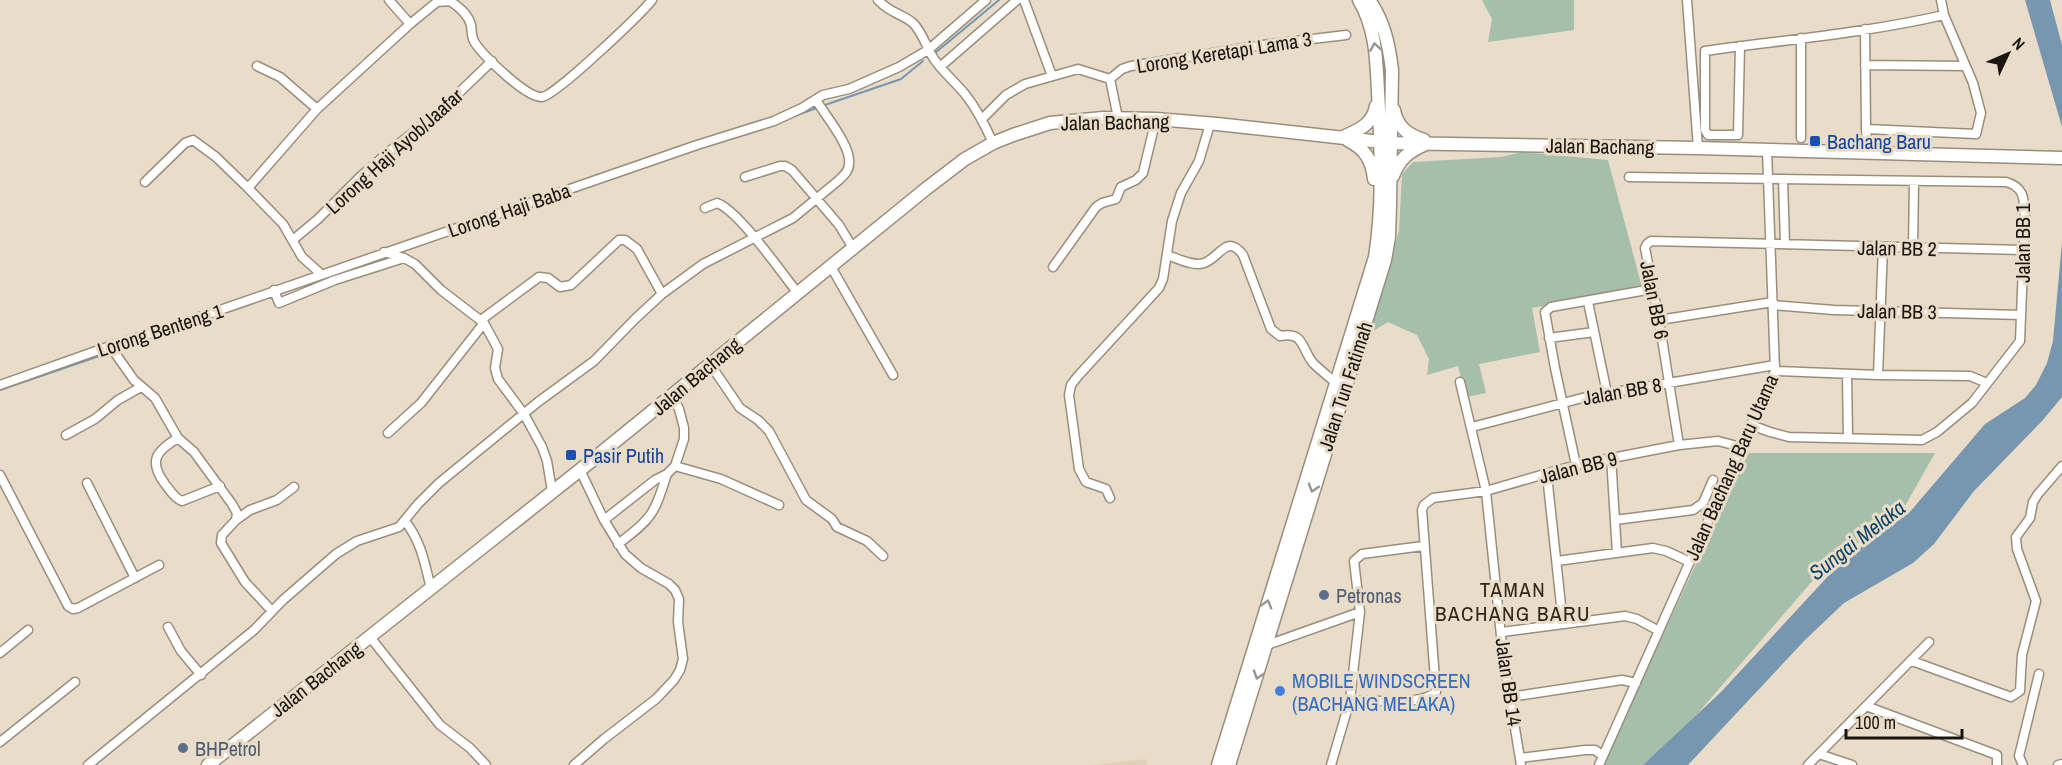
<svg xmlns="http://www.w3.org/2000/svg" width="2062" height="765" font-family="'Archivo Narrow',sans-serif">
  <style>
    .built { fill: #e1d0b8 }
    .green { fill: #a5bfaa }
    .water { fill: #7796af }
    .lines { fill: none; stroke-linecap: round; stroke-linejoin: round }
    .stream { stroke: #7796af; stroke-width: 2 }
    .street-casing { stroke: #998e7d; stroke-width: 11 }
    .secondary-casing { stroke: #998e7d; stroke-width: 15 }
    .street { stroke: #fff; stroke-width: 8 }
    .secondary { stroke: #fff; stroke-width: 12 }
    .oneway { stroke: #989693 }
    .transit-dot { fill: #1a4fb4; stroke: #e9ddca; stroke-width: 2 }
    .service-dot { fill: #5c6f8a; stroke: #e9ddca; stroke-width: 2 }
    .shop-dot { fill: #3f7fe0; stroke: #e9ddca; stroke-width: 2 }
    .labels { text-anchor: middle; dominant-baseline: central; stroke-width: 6; stroke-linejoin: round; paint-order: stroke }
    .street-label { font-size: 20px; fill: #1a160f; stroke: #e9ddca }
    .transit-label { font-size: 20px; fill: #164399; stroke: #e9ddca; text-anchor: start }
    .service-label { font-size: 20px; fill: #4e5e75; stroke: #e9ddca; text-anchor: start }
    .shop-label { font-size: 20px; fill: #366cbe; stroke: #e9ddca; text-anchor: start }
    .water-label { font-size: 21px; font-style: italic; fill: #0e4366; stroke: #e9ddca }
    .neighbourhood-label { font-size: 21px; letter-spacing: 1.5px; fill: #312719; stroke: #e9ddca }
  </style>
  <rect width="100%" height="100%" fill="#e9ddca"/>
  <path class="built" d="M 1146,759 L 1147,765 L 1090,765 Z"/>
  <path class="green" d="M 1482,0 L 1574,0 L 1574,30 L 1488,42 L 1492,19 Z
    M 1522,152 L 1608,160 L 1642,287 L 1532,308 L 1540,352 L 1479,364 L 1486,393 L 1466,397 L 1458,366 L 1427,375 L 1429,359 L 1417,335 L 1388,322 L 1370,333 L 1399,231 L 1402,174 L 1413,162 L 1501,157 Z
    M 1748,453 L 1935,453 L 1905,506 L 1815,578 L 1653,765 L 1602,765 Z"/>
  <path class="water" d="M 2025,0 L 2050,0 L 2062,45 L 2062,127 Z
    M 2062,242 L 2062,397 L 2042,421 L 1974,491 L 1934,544 L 1913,563 L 1844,603 L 1805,640 L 1688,765 L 1643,765 L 1721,692 L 1831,573 L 1881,530 L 1909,513 L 1985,424 L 2025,398 L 2036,385 L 2047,363 L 2053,341 Z"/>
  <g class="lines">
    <path class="stream" d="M 935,53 L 999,0
      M 822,106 L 901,79 L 923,61
      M 797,115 L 817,108
      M 116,350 L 167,332
      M 0,390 L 111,352"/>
    <g class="street-casing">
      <path id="street" d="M 389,0 L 410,24
        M 878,0 C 891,14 901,13 913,23 C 923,33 926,47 934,59 C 943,72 955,82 965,94 C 977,109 985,125 993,143
        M 1024,0 L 1052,76
        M 1687,0 L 1698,148
        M 1865,29 L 1866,129 L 1868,154
        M 1801,38 L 1801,138
        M 1740,46 L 1738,135 L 1708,135 L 1705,130 L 1705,51 C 1784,40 1865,33 1944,15
        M 1865,65 L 1965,66
        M 257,66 L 280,77 L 317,109
        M 940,67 L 1017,0
        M 1118,118 L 1110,79 L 1122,69 L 1131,66 L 1270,44 L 1346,35
        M 982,119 L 1006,95 L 1025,84 L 1078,69 L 1110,79
        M 1866,129 L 1976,134 L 1981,113 L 1973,83 L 1944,15 L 1941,0
        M 745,177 L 780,166 L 785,166 L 792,170 L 839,225 L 853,248
        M 1629,177 L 2006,182 C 2025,187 2024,200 2025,217 L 2020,341 L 1972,403 L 1937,432 L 1922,440 L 1789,437 L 1770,432 L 1751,425
        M 1783,179 L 1785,244
        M 145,182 L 185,143 L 193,140 L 216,157 L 248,188
        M 705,208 L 717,203 C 738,210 781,272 797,292
        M 294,239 L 318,219 L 361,176 L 391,150 L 439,112 L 492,61
        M 1913,248 L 1914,182
        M 384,252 L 404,258 L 415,264 L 441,290 L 484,323 L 498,349 L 495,368 L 498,379 L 524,414 L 542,447 L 547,461 L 552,491
        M 1167,255 C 1177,258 1193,267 1204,263 C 1220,258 1226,233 1243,255 L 1271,329 L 1280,336 C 1304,331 1301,348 1313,363 C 1320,370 1328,376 1335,382
        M 830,265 L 893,375
        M 1053,267 L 1096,207 L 1102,203 L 1116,199 L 1121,187 L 1136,180 L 1143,173 L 1156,119
        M 321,274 L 302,257 L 283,224 L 248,188 L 317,109 L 410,24 L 437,2 L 450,1 C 459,7 468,14 471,25 C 472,31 471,37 475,43 C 484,56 526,98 542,97 C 555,96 640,15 652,0
        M 274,290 L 279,303 L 335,280 L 404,258
        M 1588,302 L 1607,393
        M 1773,305 L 1834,310 L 2021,315
        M 481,320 L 539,277 L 548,278 L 560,287 L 571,285 L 619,240 L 625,240 L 637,249 L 662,294
        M 1659,320 L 1773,302
        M 1549,338 L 1594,332
        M 110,346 L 134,380 L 155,398 L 178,438 L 194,452 L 232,504 L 237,513 L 236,520 L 222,535 L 221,543 L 245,582 L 272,611
        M 710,364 L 740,408 L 758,420 L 769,431 L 806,500 L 832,519 L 837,527 L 867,541 L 883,556
        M 1775,371 L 1878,375 L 1970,376 L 1987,383
        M 1847,374 L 1848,438
        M 1878,375 L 1883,247
        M 1460,382 L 1486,491 L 1503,655 L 1521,765
        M 0,385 L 110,346 L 168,328 L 697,145 L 774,121 L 802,108 L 823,95 L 849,89 L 899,67 L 928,50 L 986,0
        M 1472,427 L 1586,397 L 1775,365
        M 388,433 L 421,403 L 484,323
        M 66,435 L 95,419 L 118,400 L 141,387
        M 178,438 C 156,451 148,461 165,484 C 170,490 174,498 182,501 L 220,486
        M 1679,445 L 1659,320 L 1645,248 L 1647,244 L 1651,241 L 2023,250
        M 1611,457 L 1617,553
        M 1576,465 L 1555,368 L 1545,312 L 1551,307 L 1652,289
        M 675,466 L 721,479 L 779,505
        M 0,475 L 68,606 L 73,609 L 78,608 L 159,565
        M 1547,475 L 1563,624
        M 87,483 L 135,578
        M 1110,498 L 1106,489 L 1086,482 L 1079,469 L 1069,395 L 1071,385 L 1078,376 L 1159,288 L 1163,279 L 1172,221 L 1181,193 L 1199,161 L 1210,124
        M 236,520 L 250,510 L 277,500 L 294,487
        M 604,520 L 655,480 L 667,474 L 675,466 L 684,439 L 684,428 L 679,409 L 672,396
        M 1615,520 L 1693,510 L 1703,503 L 1713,480
        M 405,521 C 421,541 425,564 431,589
        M 618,544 C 653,518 654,514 667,474
        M 1557,561 L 1653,548 L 1666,551 L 1690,562
        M 168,627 L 181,651 L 201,675
        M 1502,632 L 1625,616 L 1637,619 L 1659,631
        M 370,637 L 440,725 L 470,748 L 486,765
        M 1267,645 L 1360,612
        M 0,653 L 28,630
        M 1912,661 L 2011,697 L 2020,691 L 2022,655 L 2036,601 L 2017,549 L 2016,537 L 2030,518 L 2033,502 L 2038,494 L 2062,466
        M 1510,697 L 1622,680 L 1636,683
        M 1350,700 C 1371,700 1421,706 1436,692 L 1422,510 L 1424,505 L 1433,498 L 1486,491 L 1576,465 L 1679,445 L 1718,441 L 1741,447
        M 1866,706 L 1997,755 L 1997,765
        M 0,742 L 75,682
        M 1819,754 L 1852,765
        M 1520,758 L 1585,750 L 1595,750 L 1603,756
        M 88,765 L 254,630 L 283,600 L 336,554 L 357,541 L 399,527 L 418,504 L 439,483 L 538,402 L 594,361 L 635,319 L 662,294 L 703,264 L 793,218 L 839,180 C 844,175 849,171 849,164 C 852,147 825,115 816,100
        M 574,765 L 604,739 L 656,699 L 674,680 L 680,670 L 683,659 L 678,622 L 679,599 L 675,590 L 669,584 L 641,568 L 625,554 L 604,520 L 580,470
        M 1331,765 L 1350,700 L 1360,612 L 1354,561 L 1362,554 L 1423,546
        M 1599,765 L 1775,371 L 1767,150
        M 1808,765 L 1929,642
        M 2023,765 L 2019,756 L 2039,674
        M 2058,765 L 2062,764"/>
    </g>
    <g class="secondary-casing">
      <path id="secondary" d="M 1394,110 C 1397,127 1408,135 1424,140
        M 1343,137 C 1359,130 1373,124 1376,106
        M 1349,141 C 1365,149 1372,160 1374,179
        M 1393,176 C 1399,159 1409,151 1426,144
        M 208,765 L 580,470 L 927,188 L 965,159 L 993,143 L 1013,135 L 1050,123 L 1103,118 L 1156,119 L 1217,124 L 1390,143 L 1698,148 L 2062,158
        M 1218,765 L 1375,257 C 1383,207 1381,158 1379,108 C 1376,70 1379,34 1359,0
        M 1229,765 L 1385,260 L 1389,237 L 1390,205 L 1392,70 C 1389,45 1384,21 1369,0"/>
    </g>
    <use href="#street" class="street"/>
    <use href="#secondary" class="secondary"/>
  </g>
  <defs><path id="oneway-chevron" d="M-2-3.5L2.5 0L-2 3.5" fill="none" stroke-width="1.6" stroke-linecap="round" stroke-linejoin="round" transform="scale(1.5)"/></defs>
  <g class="oneway">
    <use href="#oneway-chevron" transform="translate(1375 47) rotate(-99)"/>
    <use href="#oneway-chevron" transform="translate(1313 488) rotate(107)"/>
    <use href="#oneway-chevron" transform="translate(1267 604) rotate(-74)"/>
    <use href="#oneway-chevron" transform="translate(1258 675) rotate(108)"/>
  </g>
  <g class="transit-dot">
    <rect x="1809" y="135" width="12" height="12" rx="3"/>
    <rect x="565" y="449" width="12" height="12" rx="3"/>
  </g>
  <g class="service-dot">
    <circle cx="1324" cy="595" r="6"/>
    <circle cx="183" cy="748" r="6"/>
  </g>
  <circle class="shop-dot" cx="1280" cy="691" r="6"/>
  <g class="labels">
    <g class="street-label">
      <text transform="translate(1224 52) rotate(-9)">Lorong Keretapi Lama 3</text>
      <text transform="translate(1115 122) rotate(-1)">Jalan Bachang</text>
      <text transform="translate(1600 146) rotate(1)">Jalan Bachang</text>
      <text transform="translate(394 151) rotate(-42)">Lorong Haji Ayob/Jaafar</text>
      <text transform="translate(509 210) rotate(-19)">Lorong Haji Baba</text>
      <text transform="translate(2022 243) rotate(-90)">Jalan BB 1</text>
      <text transform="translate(1897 248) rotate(1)">Jalan BB 2</text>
      <text transform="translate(1655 300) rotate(79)">Jalan BB 6</text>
      <text transform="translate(1897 311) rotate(1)">Jalan BB 3</text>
      <text transform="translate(160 330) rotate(-18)">Lorong Benteng 1</text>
      <text transform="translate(696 376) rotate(-40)">Jalan Bachang</text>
      <text transform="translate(1345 386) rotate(-72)">Jalan Tun Fatimah</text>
      <text transform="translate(1622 391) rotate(-10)">Jalan BB 8</text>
      <text transform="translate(1578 467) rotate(-14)">Jalan BB 9</text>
      <text transform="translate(1731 467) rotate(-66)">Jalan Bachang Baru Utama</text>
      <text transform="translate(316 679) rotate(-38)">Jalan Bachang</text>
      <text transform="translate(1509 682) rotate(82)">Jalan BB 14</text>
    </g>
    <g class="transit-label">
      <text x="1827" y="141">Bachang Baru</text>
      <text x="583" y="455">Pasir Putih</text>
    </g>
    <g class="service-label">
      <text x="1336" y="595">Petronas</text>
      <text x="195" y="748">BHPetrol</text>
    </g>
    <g class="shop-label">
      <text x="1292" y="680">MOBILE WINDSCREEN<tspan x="1292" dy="23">(BACHANG MELAKA)</tspan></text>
    </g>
    <g class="water-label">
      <text transform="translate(1857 540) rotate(-38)">Sungai Melaka</text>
    </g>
    <g class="neighbourhood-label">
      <text x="1513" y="589">TAMAN<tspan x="1513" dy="24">BACHANG BARU</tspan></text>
    </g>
  </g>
  <g transform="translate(2008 54) rotate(46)" stroke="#e9ddca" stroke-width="4.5" paint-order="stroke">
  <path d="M0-4.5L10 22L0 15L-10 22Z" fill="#1a160f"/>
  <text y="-9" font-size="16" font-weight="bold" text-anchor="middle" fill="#1a160f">N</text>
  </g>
  <path d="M1846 729v9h116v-9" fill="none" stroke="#1a160f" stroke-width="3"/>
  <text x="1855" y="729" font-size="18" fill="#1a160f" stroke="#e9ddca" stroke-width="4.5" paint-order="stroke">100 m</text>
</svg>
